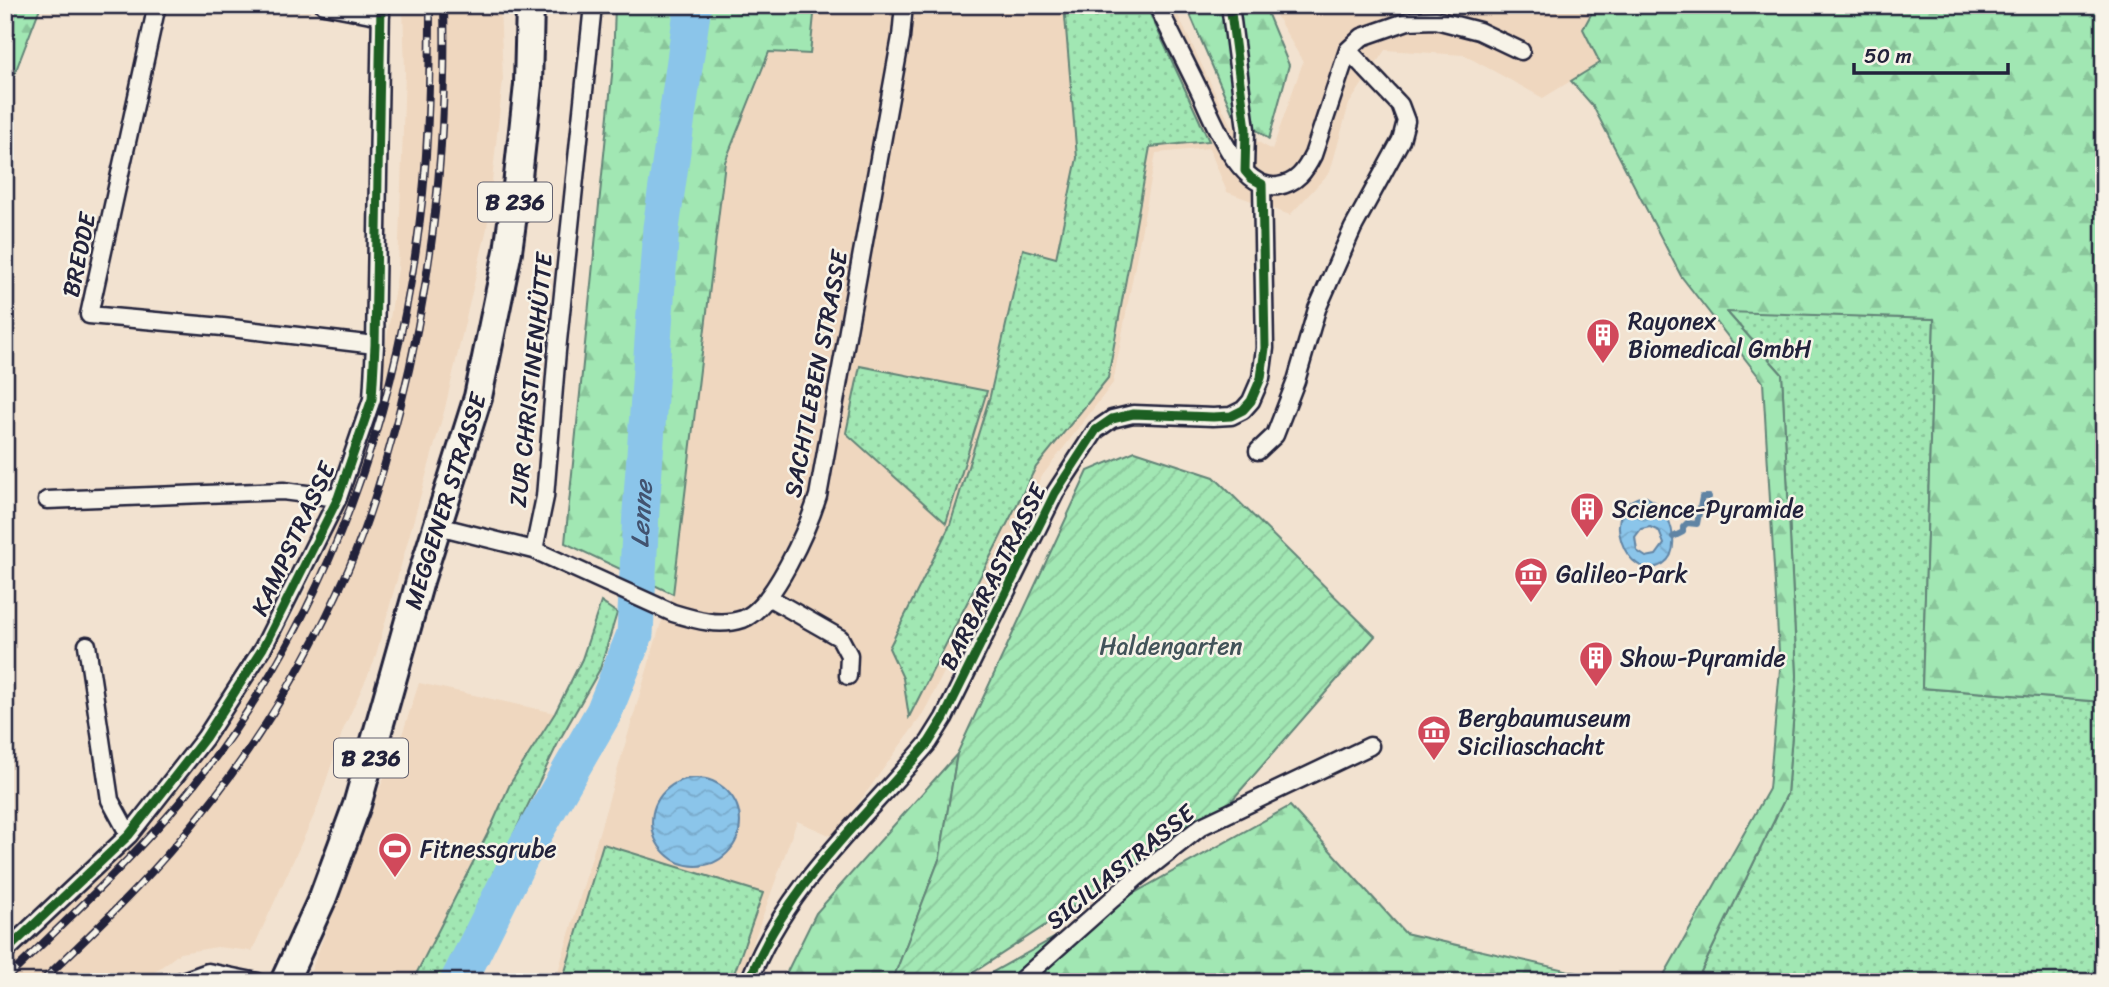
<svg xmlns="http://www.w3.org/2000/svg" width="2109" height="987" font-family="Sriracha,sans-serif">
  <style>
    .built { fill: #efd7bf }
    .grass { fill: url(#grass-dots); stroke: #628477; stroke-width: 2 }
    .forest { fill: url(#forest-firs); stroke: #628477; stroke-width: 2 }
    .garden { fill: url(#garden-furrows); stroke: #628477; stroke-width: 2 }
    .water { fill: url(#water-waves); stroke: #6184a4; stroke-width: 2; fill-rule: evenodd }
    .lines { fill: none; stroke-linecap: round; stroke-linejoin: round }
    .stream { stroke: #6184a4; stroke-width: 6 }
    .river { stroke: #8bc5ea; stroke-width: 37 }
    .street-casing { stroke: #22223b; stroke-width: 21 }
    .primary-casing { stroke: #22223b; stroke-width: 32 }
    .street { stroke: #f7f3e8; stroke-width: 16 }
    .primary { stroke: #f7f3e8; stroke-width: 26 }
    .rail-casing { stroke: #22223b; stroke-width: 8 }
    .rail { stroke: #f7f3e8; stroke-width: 5; stroke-dasharray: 16; stroke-linecap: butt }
    .cycleway-casing { stroke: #f7f3e8; stroke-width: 13 }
    .cycleway { stroke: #1b5e20; stroke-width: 9 }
    .labels { text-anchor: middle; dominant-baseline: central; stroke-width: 5; stroke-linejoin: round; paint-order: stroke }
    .shield { fill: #f7f3e8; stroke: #62616f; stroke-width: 2 }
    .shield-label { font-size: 23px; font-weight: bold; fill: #22223b }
    .street-label { font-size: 24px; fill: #22223b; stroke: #f7f3e8 }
    .poi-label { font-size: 24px; fill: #22223b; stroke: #f7f3e8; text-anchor: start }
    .park-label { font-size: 24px; fill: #425359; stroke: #f7f3e8 }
    .water-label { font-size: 26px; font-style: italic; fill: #425370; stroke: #f7f3e8 }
  </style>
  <defs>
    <pattern id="grass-dots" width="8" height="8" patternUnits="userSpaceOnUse" patternTransform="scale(1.75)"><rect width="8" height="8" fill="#a1e7b3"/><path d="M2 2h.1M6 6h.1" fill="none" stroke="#8ac69b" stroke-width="1.8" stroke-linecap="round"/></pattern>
    <pattern id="forest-firs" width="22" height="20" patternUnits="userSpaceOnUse" patternTransform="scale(1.75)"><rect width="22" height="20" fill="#a1e7b3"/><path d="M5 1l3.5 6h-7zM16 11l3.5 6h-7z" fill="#8ac69b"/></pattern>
    <pattern id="garden-furrows" width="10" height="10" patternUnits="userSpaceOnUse" patternTransform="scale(1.75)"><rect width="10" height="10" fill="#a1e7b3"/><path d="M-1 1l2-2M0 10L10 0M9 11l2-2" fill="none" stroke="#8ac69b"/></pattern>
    <pattern id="water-waves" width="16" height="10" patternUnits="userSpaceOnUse" patternTransform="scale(1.75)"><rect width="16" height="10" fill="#8bc5ea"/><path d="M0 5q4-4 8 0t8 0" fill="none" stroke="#78a9ca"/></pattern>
  </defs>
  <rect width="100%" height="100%" fill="#f2e2d0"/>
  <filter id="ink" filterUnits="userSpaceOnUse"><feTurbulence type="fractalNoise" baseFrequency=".0143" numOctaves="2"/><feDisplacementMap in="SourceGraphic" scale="14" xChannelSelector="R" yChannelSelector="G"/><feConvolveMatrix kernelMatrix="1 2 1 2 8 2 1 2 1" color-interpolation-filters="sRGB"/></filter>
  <g filter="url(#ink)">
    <path class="built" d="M 403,5 L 500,5 L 503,79 L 487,228 L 445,408 L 374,662 L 343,730 L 316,811 L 252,951 L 217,947 L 180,953 L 141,982 L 5,982 L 5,960 L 117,858 L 177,788 L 240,704 L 288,625 L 324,554 L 373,423 L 398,269 L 405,73 Z
      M 815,5 L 1173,5 L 1231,126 L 1272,150 L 1303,62 L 1270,5 L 1596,5 L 1583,29 L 1600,63 L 1543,98 L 1464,55 L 1385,50 L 1349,104 L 1330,172 L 1290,215 L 1227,192 L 1209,148 L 1156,153 L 1113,383 L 1042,476 L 923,714 L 834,837 L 797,821 L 739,982 L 555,982 L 660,626 L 673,594 L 725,162 L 770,52 L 810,54 Z
      M 419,683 L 555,713 L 510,784 L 491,827 L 412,982 L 307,982 L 373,804 L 401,738 Z"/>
    <path class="grass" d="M 1064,5 L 1146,5 L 1209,141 L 1150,147 L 1108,378 L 1036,467 L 909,717 L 903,678 L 889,648 L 950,525 L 990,396 L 1023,249 L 1056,258 L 1077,158 Z
      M 1726,311 L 1934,319 L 1922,688 L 2104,702 L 2104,982 L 1696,982 L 1787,794 L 1797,676 L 1782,374 Z
      M 860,366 L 987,391 L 946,523 L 846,433 Z
      M 601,602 L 617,613 L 600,669 L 560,739 L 442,982 L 412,982 L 491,827 L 510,784 L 555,713 L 582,659 Z
      M 603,844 L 763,893 L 731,982 L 562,982 Z"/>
    <path class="forest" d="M 5,5 L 41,5 L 5,99 Z
      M 615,5 L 815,5 L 810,54 L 769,52 L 725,162 L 673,594 L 565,543 L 613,65 Z
      M 1186,5 L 1264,5 L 1289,65 L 1269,139 L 1232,112 Z
      M 1596,5 L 2104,5 L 2104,702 L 1922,688 L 1934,319 L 1727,312 L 1782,374 L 1797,676 L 1787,794 L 1696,982 L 1660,982 L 1769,789 L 1780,669 L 1763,382 L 1681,276 L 1593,106 L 1571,81 L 1600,63 L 1583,29 Z
      M 957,754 L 940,857 L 892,982 L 782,982 L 816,913 Z
      M 1290,806 L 1405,933 L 1617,982 L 975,982 Z"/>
    <path class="garden" d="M 1135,451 L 1214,477 L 1375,636 L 1227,806 L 959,982 L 892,982 L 940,857 L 957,754 L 1088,471 Z"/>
    <path class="water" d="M 1645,496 C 1651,500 1658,503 1662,509 C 1673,523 1680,553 1663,564 C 1626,587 1595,503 1645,496 ZM 1650,527 L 1659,531 L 1664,544 L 1656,555 L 1646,557 L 1637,551 L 1635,537 L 1641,529 Z
      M652 822a44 44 0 1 1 88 0a44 44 0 1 1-88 0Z"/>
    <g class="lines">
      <path class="stream" d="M 1673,537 L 1683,532 L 1683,527 L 1687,523 L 1697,524 L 1702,497 L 1709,497"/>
      <path class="river" id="s1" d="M 458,982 L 521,856 L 604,712 L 635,634 L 641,511 L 661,228 L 693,5"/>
      <g class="street-casing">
        <path id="street" d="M 157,5 L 89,315 L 223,327 L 375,345
          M 324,5 L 381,16
          M 1157,5 C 1171,34 1186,63 1200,92 C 1214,121 1239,191 1278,186 C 1297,183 1305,171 1313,155 L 1348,50 L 1362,37 L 1408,21 L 1436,20 L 1479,31 L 1521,51
          M 1230,5 L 1246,129 L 1245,171
          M 1258,451 L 1275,435 L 1296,381 L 1317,309 L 1353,228 L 1401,140 L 1406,121 L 1400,105 L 1348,50
          M 47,500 L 283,491 L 338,498
          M 438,526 L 534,550 L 673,613 C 696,620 720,627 743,619 C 774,607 808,527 818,496 L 901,37 L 904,5
          M 534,550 L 545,497 L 557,351 L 593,5
          M 768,597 L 840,638 L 849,655 L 848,676
          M 87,645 L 110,800 L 129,835
          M 5,952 L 129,835 L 205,738 L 263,648 L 338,498 L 372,399 L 375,345 L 381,5
          M 180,982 L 208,972 L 258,982
          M 749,982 C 784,887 865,818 929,742 L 944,718 L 1055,493 L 1096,430 L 1112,419 L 1133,414 L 1213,417 L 1231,416 L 1243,410 L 1251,401 L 1261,378 L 1265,348 L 1262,184
          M 1019,982 L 1136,878 L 1202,826 L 1370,746"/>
      </g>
      <g class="primary-casing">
        <g id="primary">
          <path id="s2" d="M 284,982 L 323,897 L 357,805 L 420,581 L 478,397 L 508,251 L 517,186 L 528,85 L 530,5"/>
        </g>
      </g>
      <use href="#street" class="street"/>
      <use href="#primary" class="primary"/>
      <g class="rail-casing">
        <path id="rail" d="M 5,980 C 70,917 137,855 194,785 C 329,616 401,407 423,193 C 429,131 430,68 430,5
          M 41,982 C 90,935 140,888 183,836 C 250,757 306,665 348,570 C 370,519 386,463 400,408 C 433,276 447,141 444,5"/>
      </g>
      <use href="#rail" class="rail"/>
      <g class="cycleway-casing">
        <path id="cycleway" d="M 5,952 L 129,835 L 205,738 L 263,648 L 338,498 L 372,399 L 375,345 L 381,5
          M 749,982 C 784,887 865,818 929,742 L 944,718 L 1055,493 L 1096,430 L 1112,419 L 1133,414 L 1213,417 L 1231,416 L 1243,410 L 1251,401 L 1261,378 L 1265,348 L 1262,184 L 1251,178 L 1245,171 L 1246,129 L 1230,5"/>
      </g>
      <use href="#cycleway" class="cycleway"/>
    </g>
  </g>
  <defs>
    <g id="building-pin" transform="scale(1.75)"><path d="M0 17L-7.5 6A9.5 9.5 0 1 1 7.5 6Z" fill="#d1495b" stroke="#f7f3e8"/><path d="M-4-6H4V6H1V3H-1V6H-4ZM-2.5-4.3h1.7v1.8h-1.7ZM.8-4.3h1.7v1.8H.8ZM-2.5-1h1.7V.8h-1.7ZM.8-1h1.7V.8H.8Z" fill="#fff"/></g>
    <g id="museum-pin" transform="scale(1.75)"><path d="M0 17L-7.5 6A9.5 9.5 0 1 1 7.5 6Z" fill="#d1495b" stroke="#f7f3e8"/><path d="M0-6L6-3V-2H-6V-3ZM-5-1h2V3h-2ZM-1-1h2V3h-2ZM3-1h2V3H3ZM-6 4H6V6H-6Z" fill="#fff"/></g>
    <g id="stadium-pin" transform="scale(1.75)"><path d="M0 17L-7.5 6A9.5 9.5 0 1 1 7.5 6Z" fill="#d1495b" stroke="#f7f3e8"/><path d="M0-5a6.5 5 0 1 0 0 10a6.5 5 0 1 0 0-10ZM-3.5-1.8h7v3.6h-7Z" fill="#fff"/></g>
  </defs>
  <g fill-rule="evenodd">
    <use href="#building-pin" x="1603" y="335"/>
    <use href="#building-pin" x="1587" y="509"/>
    <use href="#museum-pin" x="1531" y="574"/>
    <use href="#building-pin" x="1596" y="658"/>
    <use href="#museum-pin" x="1434" y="732"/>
    <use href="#stadium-pin" x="395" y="849"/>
  </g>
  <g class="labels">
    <g class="shield">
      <rect x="478" y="182.5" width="74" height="39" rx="5"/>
      <rect x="334" y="738.5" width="74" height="39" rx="5"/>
    </g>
    <g class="shield-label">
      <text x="515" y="202">B 236</text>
      <text x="371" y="758">B 236</text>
    </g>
    <g class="street-label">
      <text transform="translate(79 255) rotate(-78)">BREDDE</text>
      <text transform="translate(816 374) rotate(-79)">SACHTLEBEN STRASSE</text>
      <text transform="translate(531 380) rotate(-84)">ZUR CHRISTINENHÜTTE</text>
      <text stroke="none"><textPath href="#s2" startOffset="508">MEGGENER STRASSE</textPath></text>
      <text transform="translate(293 539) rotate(-65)">KAMPSTRASSE</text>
      <text transform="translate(993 577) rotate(-63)">BARBARASTRASSE</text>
      <text transform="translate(1120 867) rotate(-39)">SICILIASTRASSE</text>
    </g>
    <g class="poi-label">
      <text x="1628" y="321">Rayonex<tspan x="1628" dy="28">Biomedical GmbH</tspan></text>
      <text x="1612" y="509">Science-Pyramide</text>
      <text x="1556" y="574">Galileo-Park</text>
      <text x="1620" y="658">Show-Pyramide</text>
      <text x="1458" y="718">Bergbaumuseum<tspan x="1458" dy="28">Siciliaschacht</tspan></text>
      <text x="420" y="849">Fitnessgrube</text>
    </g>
    <g class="park-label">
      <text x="1171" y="646">Haldengarten</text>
    </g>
    <g class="water-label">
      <text stroke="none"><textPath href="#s1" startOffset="511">Lenne</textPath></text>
    </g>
  </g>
  <rect width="2109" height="987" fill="none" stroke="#f7f3e8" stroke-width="28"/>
  <rect x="14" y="14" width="2081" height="959" fill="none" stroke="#22223b" stroke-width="2.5" filter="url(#ink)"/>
  <path d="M1854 63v10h154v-10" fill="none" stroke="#22223b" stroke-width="3.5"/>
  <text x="1864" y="63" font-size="21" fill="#22223b" stroke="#f7f3e8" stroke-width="5" paint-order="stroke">50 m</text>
</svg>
